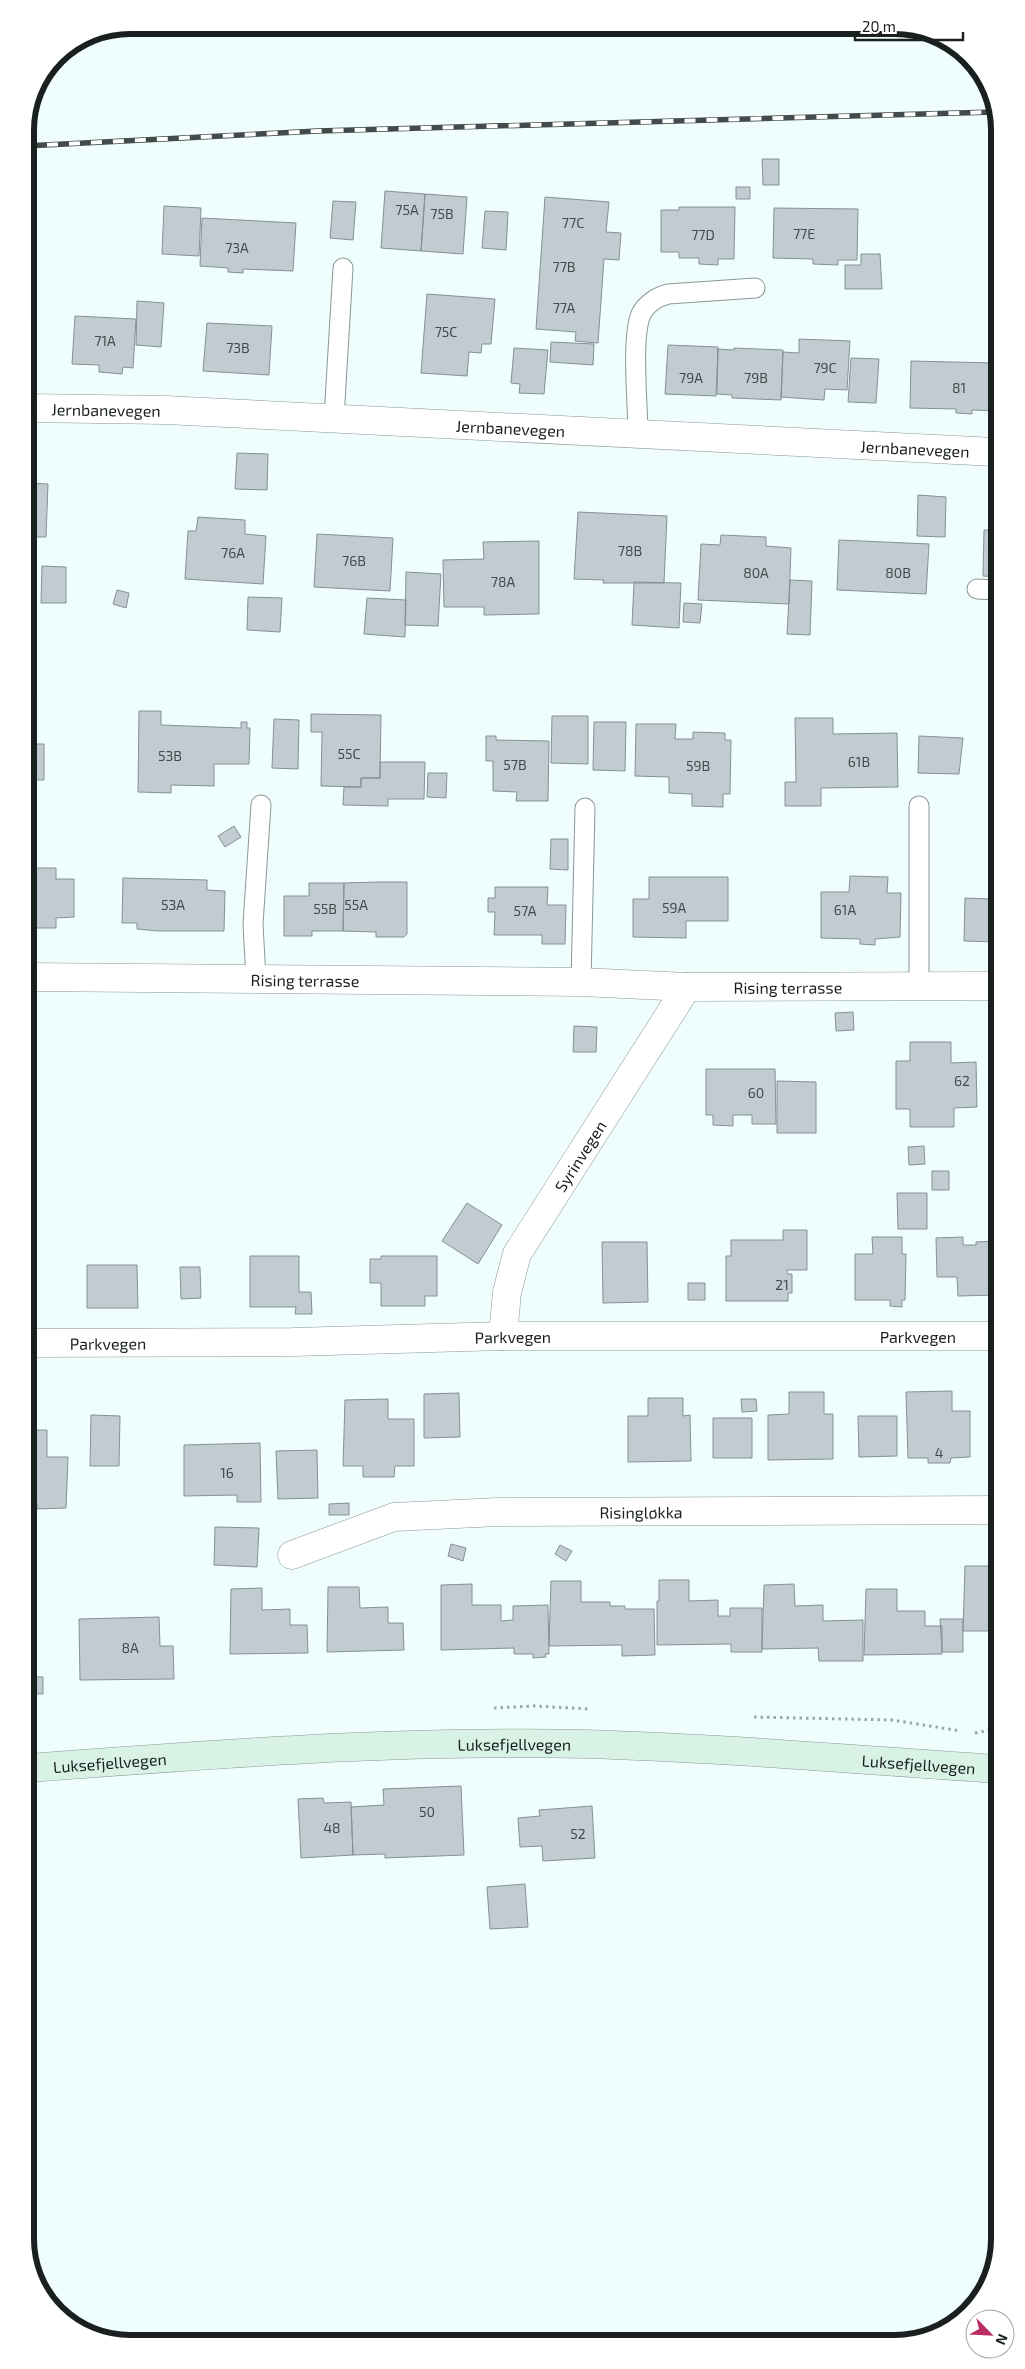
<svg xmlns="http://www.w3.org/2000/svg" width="1025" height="2369" font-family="'Exo 2',sans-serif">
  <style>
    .building { fill: #c0ccd2; stroke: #849095 }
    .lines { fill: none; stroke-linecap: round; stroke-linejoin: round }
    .lane-casing { stroke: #8a9797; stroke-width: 21 }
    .street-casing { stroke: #8a9797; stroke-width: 29 }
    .secondary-casing { stroke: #8a9797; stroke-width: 29 }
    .path { stroke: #9ba6a6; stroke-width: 3; stroke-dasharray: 2.5 4; stroke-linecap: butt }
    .lane { stroke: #fff; stroke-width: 19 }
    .street { stroke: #fff; stroke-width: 28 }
    .secondary { stroke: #d8f3e6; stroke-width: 28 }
    .rail-casing { stroke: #424a4a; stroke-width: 5.5 }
    .rail { stroke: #fff; stroke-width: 4; stroke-dasharray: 11; stroke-linecap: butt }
    .labels { text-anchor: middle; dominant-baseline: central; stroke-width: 5; stroke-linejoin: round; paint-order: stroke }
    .number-label { font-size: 14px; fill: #444b4c }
    .street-label { font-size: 16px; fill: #1a2020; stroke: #fff }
    .rim { fill: none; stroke: #1a2020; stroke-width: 6 }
  </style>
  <rect width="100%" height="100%" fill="#effefd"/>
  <path class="building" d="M 762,159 L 779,159 L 779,185 L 763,185 Z
    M 736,187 L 750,187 L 750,199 L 736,199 Z
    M 385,191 L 425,194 L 421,251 L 381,248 Z
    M 425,194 L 467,197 L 463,254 L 421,251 Z
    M 545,197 L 609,202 L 606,232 L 621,233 L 619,260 L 604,259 L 598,343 L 575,341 L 576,332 L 536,329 Z
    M 333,201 L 356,202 L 353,240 L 330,238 Z
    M 164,206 L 201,208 L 199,256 L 162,254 Z
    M 679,207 L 735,207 L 734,259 L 718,259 L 718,265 L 699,264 L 699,258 L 679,258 L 679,252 L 661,252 L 661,210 L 679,210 Z
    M 774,208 L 858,209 L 857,260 L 838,260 L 838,265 L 813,264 L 813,259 L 773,258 Z
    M 25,211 L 30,211 L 30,267 L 26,267 Z
    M 485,211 L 508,212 L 506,250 L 482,248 Z
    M 202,218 L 296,223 L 293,271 L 243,269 L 243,273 L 228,272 L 228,268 L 200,266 Z
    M 861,254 L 880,254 L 882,289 L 845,289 L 845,265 L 861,265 Z
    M 427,294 L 495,299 L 491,344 L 482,344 L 481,353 L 469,352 L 467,376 L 421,373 Z
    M 137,301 L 164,303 L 161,347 L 136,345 Z
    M 75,316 L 136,319 L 133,368 L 123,367 L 122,374 L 99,372 L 99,365 L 72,364 Z
    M 207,323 L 272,326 L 269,375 L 203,371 Z
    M 799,339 L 850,341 L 847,390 L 825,389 L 824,400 L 781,397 L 783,352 L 799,353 Z
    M 551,342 L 594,344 L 593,365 L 550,362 Z
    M 668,345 L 718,347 L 716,396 L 665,394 Z
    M 514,348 L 548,350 L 544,394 L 519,393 L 520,384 L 511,383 Z
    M 734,348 L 783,350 L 781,400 L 732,398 L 732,395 L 717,394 L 718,349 L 734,350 Z
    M 851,358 L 879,359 L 876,403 L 848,402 Z
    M 911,361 L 995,363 L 995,411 L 972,410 L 972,414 L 956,413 L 956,409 L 910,408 Z
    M 237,453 L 268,454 L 267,490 L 235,489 Z
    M 27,483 L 48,484 L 46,537 L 33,537 L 32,548 L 26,548 Z
    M 918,495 L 946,497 L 945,537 L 917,536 Z
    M 578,512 L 667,516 L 664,583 L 603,583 L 604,580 L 574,579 Z
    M 198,517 L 245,520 L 245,534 L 266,536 L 263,584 L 185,579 L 188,531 L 196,531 Z
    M 984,530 L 995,530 L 996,577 L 983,576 Z
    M 317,534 L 393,538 L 390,591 L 314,587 Z
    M 721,535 L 766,537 L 766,546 L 791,548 L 789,604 L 698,600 L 701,544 L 720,545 Z
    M 839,540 L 929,544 L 926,594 L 837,590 Z
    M 539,541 L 539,614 L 484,615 L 484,607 L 444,607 L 443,560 L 484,559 L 483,542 Z
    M 42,566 L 66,567 L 66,603 L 41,603 Z
    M 406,572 L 441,574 L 438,626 L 405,625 Z
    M 790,580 L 812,581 L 810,635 L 787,634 Z
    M 634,582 L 681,583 L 679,628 L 632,625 Z
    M 117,590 L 129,593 L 126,608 L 113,604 Z
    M 248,597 L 282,598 L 280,632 L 247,630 Z
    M 367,598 L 406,600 L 405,637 L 364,634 Z
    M 684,603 L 702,604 L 700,623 L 683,622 Z
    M 139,711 L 161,711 L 161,725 L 241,728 L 241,722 L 247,722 L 247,728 L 250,728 L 249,764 L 214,764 L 214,786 L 171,785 L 171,793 L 138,792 Z
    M 311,714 L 381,715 L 380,778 L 361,778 L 361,787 L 321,786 L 322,732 L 311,732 Z
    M 27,715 L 29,715 L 29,744 L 44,744 L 44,780 L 27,780 Z
    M 552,716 L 588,716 L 588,764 L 551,763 Z
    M 795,718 L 833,718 L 833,734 L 897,733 L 898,787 L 821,788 L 821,806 L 785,806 L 785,782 L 796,782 Z
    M 274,719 L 299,720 L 298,769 L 272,768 Z
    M 594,722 L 626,722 L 625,771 L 593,770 Z
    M 636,724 L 676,724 L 675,739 L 693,739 L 693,732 L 725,733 L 725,740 L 731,740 L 730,794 L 723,794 L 723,807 L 692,806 L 692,794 L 669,793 L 669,777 L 635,776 Z
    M 486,736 L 496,736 L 496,740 L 549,741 L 548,801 L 516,801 L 517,792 L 493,791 L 493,761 L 486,761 Z
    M 919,736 L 963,738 L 959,774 L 918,773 Z
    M 380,762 L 425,762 L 424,799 L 388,799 L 388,806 L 343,805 L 344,787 L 361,787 L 361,778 L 380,778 Z
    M 428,773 L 447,773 L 446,798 L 427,797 Z
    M 234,826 L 241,837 L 225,847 L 218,836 Z
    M 551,839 L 568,839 L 568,870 L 550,869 Z
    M 27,868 L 56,868 L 56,879 L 74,879 L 74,917 L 56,918 L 56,928 L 27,928 Z
    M 850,876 L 888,877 L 887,893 L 901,893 L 900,937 L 875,939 L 875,945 L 860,944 L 860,939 L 821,938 L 821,892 L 849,892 Z
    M 649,877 L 728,877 L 728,921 L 686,921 L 686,938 L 633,937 L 633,899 L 649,899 Z
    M 123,878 L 207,880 L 207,890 L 225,891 L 224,931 L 158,931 L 137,929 L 137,923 L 122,923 Z
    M 378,882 L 407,882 L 407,934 L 404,937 L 376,937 L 376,932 L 343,931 L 344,883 Z
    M 309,883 L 344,883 L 343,931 L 312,931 L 312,936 L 284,936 L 284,896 L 309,896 Z
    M 992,886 L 996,886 L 997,942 L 964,941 L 965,898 L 992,899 Z
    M 495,887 L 548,887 L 547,905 L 566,905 L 565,944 L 542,944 L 542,935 L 494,935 L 495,912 L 488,912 L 488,898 L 495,898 Z
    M 853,1012 L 854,1030 L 836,1031 L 835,1013 Z
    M 574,1026 L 597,1027 L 596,1052 L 573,1052 Z
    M 910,1042 L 951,1042 L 951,1063 L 976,1062 L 977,1107 L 954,1108 L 954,1127 L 910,1127 L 910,1109 L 896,1109 L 896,1061 L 910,1061 Z
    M 706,1069 L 775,1069 L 776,1124 L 752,1124 L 752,1115 L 733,1115 L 733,1126 L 713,1125 L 713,1115 L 706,1115 Z
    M 777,1081 L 816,1082 L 816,1133 L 777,1133 Z
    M 924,1146 L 925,1164 L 909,1165 L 908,1147 Z
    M 932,1171 L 949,1171 L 949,1190 L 932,1190 Z
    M 897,1193 L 927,1193 L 927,1229 L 898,1229 Z
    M 467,1203 L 502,1225 L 478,1264 L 442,1241 Z
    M 783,1230 L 807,1230 L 807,1270 L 787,1270 L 788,1274 L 792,1274 L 792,1293 L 788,1293 L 788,1301 L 726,1301 L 726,1256 L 731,1256 L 731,1240 L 783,1240 Z
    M 872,1237 L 902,1237 L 902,1254 L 906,1254 L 905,1300 L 902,1300 L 902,1307 L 890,1306 L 890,1300 L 855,1300 L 855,1254 L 873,1254 Z
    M 963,1237 L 963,1245 L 976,1245 L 976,1242 L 997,1241 L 998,1295 L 958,1296 L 957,1277 L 937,1277 L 936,1238 Z
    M 602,1242 L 647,1242 L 648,1302 L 603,1303 Z
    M 250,1256 L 299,1256 L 299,1292 L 311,1292 L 312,1314 L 295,1314 L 296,1307 L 250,1307 Z
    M 381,1256 L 437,1256 L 437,1296 L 425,1296 L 425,1306 L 381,1306 L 381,1283 L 370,1283 L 370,1259 L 381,1259 Z
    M 87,1265 L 137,1265 L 138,1308 L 87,1308 Z
    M 180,1267 L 200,1267 L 201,1298 L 181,1299 Z
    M 688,1283 L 705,1283 L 705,1300 L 688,1300 Z
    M 952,1391 L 952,1411 L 970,1411 L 970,1457 L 951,1458 L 950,1463 L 928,1463 L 928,1458 L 908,1458 L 906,1392 Z
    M 789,1392 L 824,1392 L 824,1414 L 833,1414 L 833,1459 L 768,1460 L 768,1415 L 789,1414 Z
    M 459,1393 L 460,1437 L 424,1438 L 424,1394 Z
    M 648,1398 L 683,1398 L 683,1416 L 690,1415 L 691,1461 L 628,1462 L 628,1416 L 648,1416 Z
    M 388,1399 L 388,1419 L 414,1419 L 414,1466 L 395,1466 L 394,1477 L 363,1477 L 363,1466 L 343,1466 L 345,1400 Z
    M 741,1399 L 756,1399 L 757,1411 L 742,1412 Z
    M 91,1415 L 120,1416 L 119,1466 L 90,1466 Z
    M 858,1416 L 897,1416 L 897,1456 L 859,1457 Z
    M 713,1418 L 752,1418 L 752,1458 L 713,1458 Z
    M 29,1430 L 47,1430 L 47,1457 L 68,1457 L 66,1508 L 37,1509 L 37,1503 L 29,1503 Z
    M 260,1443 L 261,1502 L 237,1502 L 237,1495 L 184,1496 L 184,1445 Z
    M 317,1450 L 318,1498 L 278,1499 L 276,1451 Z
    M 349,1503 L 349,1515 L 329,1515 L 329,1504 Z
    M 215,1527 L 259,1528 L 257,1567 L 214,1565 Z
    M 451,1544 L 466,1548 L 463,1561 L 448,1556 Z
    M 560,1545 L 572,1551 L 566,1561 L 555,1554 Z
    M 965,1566 L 996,1566 L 998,1631 L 963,1631 Z
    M 659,1580 L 689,1580 L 689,1601 L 718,1600 L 718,1616 L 730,1616 L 730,1608 L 762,1608 L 762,1652 L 731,1652 L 731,1644 L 657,1645 L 657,1601 L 659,1601 Z
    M 551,1581 L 581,1581 L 581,1602 L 610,1602 L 610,1606 L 625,1606 L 625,1609 L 654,1609 L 655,1655 L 622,1656 L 622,1645 L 549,1646 Z
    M 472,1584 L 472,1605 L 501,1605 L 501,1621 L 513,1620 L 513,1606 L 548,1605 L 549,1654 L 545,1654 L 546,1657 L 533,1658 L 533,1654 L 514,1654 L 514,1648 L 441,1650 L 441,1585 Z
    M 794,1584 L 795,1606 L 823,1605 L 823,1621 L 863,1620 L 863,1661 L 819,1661 L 818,1648 L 762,1649 L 764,1585 Z
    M 328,1587 L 359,1587 L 360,1608 L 388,1607 L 388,1623 L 403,1623 L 404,1650 L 327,1652 Z
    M 262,1588 L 262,1610 L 290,1609 L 290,1625 L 307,1625 L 308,1653 L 230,1654 L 231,1589 Z
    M 866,1589 L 897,1589 L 897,1611 L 925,1611 L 925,1626 L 942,1626 L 942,1654 L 864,1655 Z
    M 159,1617 L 160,1646 L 173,1646 L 174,1679 L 80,1680 L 79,1619 Z
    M 940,1619 L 963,1619 L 963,1652 L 942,1652 Z
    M 29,1677 L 43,1677 L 43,1694 L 29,1694 Z
    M 461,1786 L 464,1855 L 385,1858 L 385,1854 L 353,1855 L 351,1807 L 384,1805 L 383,1789 Z
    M 323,1798 L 324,1803 L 351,1802 L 353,1855 L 301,1858 L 298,1799 Z
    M 592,1806 L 595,1858 L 543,1861 L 542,1846 L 520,1847 L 518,1818 L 540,1816 L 539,1810 Z
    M 525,1884 L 528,1927 L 490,1929 L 487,1887 Z"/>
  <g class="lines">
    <g class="lane-casing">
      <path id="lane" d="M 334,418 L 343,268
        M 638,434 C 638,406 631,338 641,314 C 646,304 657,297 668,294 L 755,288
        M 977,589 L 996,590
        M 256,979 L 253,924 L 261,805
        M 581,982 L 585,808
        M 919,986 L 919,806"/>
    </g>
    <g class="street-casing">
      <g id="street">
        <path id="s1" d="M 26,408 L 165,410 L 995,452"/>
        <path id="s2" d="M 27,977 L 581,982 L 687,987 L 997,986"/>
        <path id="s3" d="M 503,1336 L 507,1292 L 517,1254 L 687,987"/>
        <path id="s4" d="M 28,1343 L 293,1342 L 503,1336 L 998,1336"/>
        <path id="s5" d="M 292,1555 L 394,1517 L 498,1512 L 998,1510"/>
      </g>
    </g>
    <g class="secondary-casing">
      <g id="secondary">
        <path id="s6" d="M 29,1768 C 214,1754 399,1740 585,1744 C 723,1748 861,1760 999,1769"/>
      </g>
    </g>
    <path class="path" d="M 494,1708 L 535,1706 L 588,1709
      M 754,1717 L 892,1720 L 961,1731
      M 975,1733 L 999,1728"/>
    <use href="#lane" class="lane"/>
    <use href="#street" class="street"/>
    <use href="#secondary" class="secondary"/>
    <g class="rail-casing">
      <path id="rail" d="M 25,146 L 318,131 L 994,112"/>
    </g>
    <use href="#rail" class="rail"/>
  </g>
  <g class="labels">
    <g class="number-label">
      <text x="407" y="209">75A</text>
      <text x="442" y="213">75B</text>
      <text x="573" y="222">77C</text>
      <text x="804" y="233">77E</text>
      <text x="703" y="234">77D</text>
      <text x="237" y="247">73A</text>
      <text x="564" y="266">77B</text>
      <text x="564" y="307">77A</text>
      <text x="446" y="331">75C</text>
      <text x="105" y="340">71A</text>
      <text x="238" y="347">73B</text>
      <text x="825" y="367">79C</text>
      <text x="691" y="377">79A</text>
      <text x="756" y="377">79B</text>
      <text x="959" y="387">81</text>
      <text x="630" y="550">78B</text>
      <text x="233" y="552">76A</text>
      <text x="354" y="560">76B</text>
      <text x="756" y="572">80A</text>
      <text x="898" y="572">80B</text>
      <text x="503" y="581">78A</text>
      <text x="349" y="753">55C</text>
      <text x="170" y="755">53B</text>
      <text x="859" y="761">61B</text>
      <text x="515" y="764">57B</text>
      <text x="698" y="765">59B</text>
      <text x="173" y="904">53A</text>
      <text x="356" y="904">55A</text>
      <text x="674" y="907">59A</text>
      <text x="325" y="908">55B</text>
      <text x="845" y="909">61A</text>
      <text x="525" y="910">57A</text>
      <text x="962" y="1080">62</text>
      <text x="756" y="1092">60</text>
      <text x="782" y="1284">21</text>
      <text x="939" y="1452">4</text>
      <text x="227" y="1472">16</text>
      <text x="130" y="1647">8A</text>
      <text x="427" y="1811">50</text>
      <text x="332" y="1827">48</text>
      <text x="578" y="1833">52</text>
    </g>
    <g class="street-label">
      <text stroke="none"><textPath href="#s1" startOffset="80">Jernbanevegen</textPath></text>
      <text stroke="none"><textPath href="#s1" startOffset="485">Jernbanevegen</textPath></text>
      <text stroke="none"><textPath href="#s1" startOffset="890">Jernbanevegen</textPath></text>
      <text stroke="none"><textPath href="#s2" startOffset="278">Rising terrasse</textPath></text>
      <text stroke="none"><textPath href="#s2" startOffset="761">Rising terrasse</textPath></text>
      <text stroke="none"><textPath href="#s3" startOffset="200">Syrinvegen</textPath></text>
      <text stroke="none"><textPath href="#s4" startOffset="485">Parkvegen</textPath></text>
      <text stroke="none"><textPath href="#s4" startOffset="890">Parkvegen</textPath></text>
      <text stroke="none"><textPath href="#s4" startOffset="80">Parkvegen</textPath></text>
      <text stroke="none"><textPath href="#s5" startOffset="356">Risingløkka</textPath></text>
      <text stroke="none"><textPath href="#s6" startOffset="486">Luksefjellvegen</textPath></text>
      <text stroke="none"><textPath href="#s6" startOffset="81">Luksefjellvegen</textPath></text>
      <text stroke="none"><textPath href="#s6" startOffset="891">Luksefjellvegen</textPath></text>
    </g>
  </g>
  <path d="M0 0H1025V2369H0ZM130 34H895A96 96 0 0 1 991 130V2239A96 96 0 0 1 895 2335H130A96 96 0 0 1 34 2239V130A96 96 0 0 1 130 34Z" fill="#fff" fill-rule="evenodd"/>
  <path class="rim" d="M130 34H895A96 96 0 0 1 991 130V2239A96 96 0 0 1 895 2335H130A96 96 0 0 1 34 2239V130A96 96 0 0 1 130 34Z"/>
  <g transform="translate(990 2334) rotate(114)"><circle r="24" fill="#ffffff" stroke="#a3a6a6"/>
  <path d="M0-4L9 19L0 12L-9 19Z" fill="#ba2d62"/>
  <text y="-8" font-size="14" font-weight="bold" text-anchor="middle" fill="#1a2020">N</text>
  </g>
  <path d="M855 32v8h108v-8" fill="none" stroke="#1a2020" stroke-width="2.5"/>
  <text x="862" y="32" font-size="15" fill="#1a2020" stroke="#ffffff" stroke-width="4" paint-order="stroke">20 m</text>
</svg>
